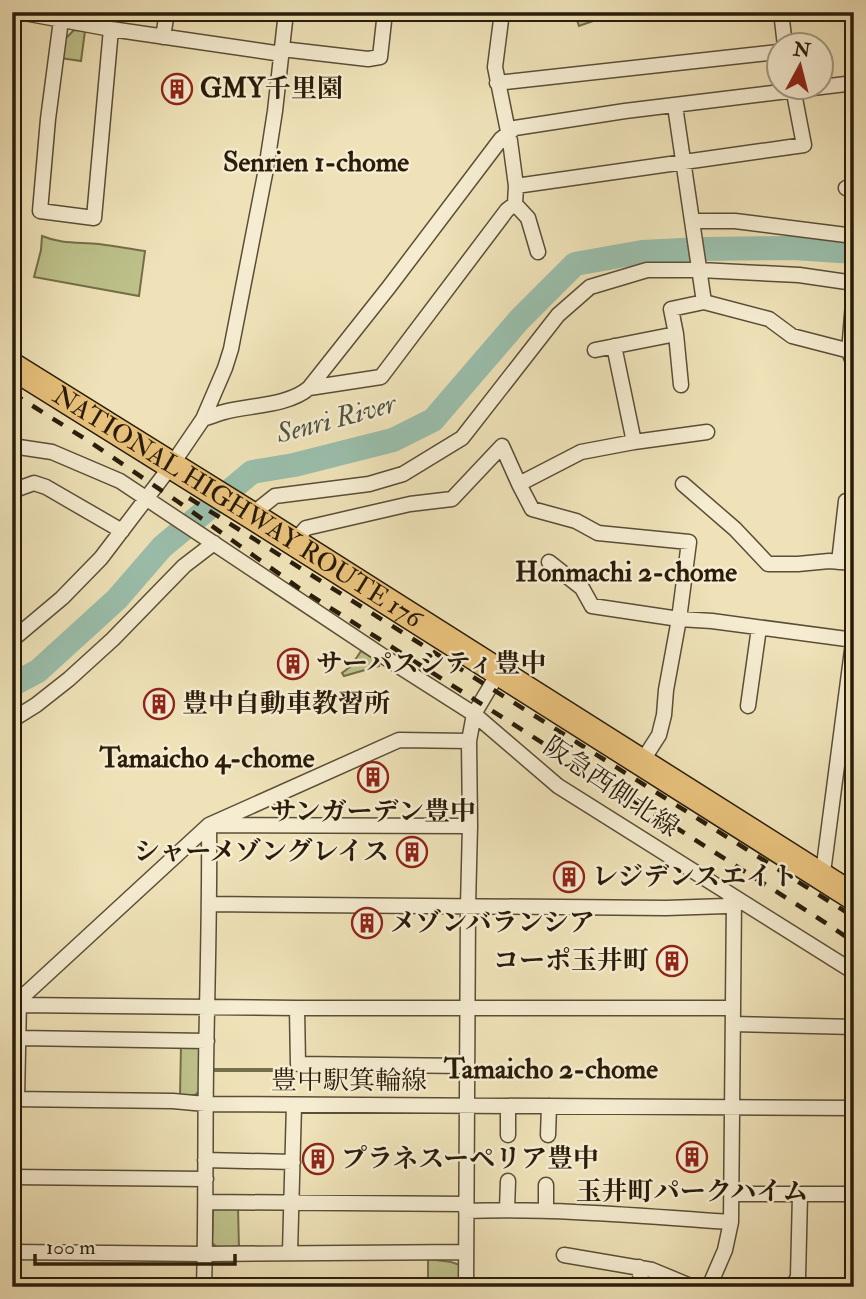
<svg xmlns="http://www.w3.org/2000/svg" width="866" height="1299" font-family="'IM FELL Double Pica','Noto Serif JP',serif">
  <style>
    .green { fill: #bec28b; stroke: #746f4a; stroke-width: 2 }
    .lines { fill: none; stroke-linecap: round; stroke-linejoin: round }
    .river { stroke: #9abeab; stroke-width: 24 }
    .street-casing { stroke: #5a4e36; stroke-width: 17 }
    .highway-casing { stroke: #291c0a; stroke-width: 29 }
    .street { stroke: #f5ecd1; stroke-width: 14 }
    .highway { stroke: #e8c17c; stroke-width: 26 }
    .rail { stroke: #291c0a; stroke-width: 4.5; stroke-dasharray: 12 12; stroke-linecap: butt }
    .labels { text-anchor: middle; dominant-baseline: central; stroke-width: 5; stroke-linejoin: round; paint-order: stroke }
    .poi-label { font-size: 26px; font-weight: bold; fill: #291c0a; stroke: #f5ecd1; text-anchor: start }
    .street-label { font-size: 26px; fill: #291c0a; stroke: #f5ecd1 }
    .neighbourhood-label { font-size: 28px; font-weight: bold; fill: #291c0a; stroke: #f5ecd1 }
    .water-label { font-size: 28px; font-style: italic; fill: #515542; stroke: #f5ecd1 }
  </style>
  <rect width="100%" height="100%" fill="#efe2b8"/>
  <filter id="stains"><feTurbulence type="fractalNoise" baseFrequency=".00286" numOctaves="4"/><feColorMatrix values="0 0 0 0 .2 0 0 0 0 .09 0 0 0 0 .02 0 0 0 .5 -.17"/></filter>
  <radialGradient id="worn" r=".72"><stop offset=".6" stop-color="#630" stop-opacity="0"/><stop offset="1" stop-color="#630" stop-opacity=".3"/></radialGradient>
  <path class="green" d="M 574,12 L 646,12 L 646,19 L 622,14 L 613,14 L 579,26 Z
    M 74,30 L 85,31 L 81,61 L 60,58 L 62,42 Z
    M 42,236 C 61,244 79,242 99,244 C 115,246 130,249 145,251 L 139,296 L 34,277 L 41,250 Z
    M 361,651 L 378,661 L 379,666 L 344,676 L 342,673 L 351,666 Z
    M 181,1045 L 197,1045 L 201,1049 L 201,1090 L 195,1095 L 180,1095 Z
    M 214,1069 L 290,1069 L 290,1071 L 213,1071 Z
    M 238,1207 L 239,1249 L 218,1248 L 212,1243 L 213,1211 L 215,1208 Z
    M 428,1259 L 451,1262 L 463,1266 L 463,1287 L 428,1287 Z"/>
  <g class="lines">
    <path class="river" d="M 12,685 L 38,671 L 117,599 L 162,547 L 252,472 L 294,465 L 393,440 L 433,420 L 519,320 L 575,264 L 642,252 L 701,249 L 794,248 L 854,252"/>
    <g class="street-casing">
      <path id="street" d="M 19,12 L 111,29 L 282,54
        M 502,12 L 495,67 L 510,141 L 516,186
        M 61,20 L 48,119 L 40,211 L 94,218 L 111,29
        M 163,37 L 167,12
        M 785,46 L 782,20 L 785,12
        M 282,49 L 368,59 L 380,57 L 385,12
        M 497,83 L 778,52
        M 675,106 L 704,302 L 769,319 L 792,336 L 854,352
        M 854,184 L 846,188 L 854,192
        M 515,204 L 528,218 L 538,252
        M 692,221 L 735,221 L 854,236
        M 854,291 L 849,352 L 854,364
        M 614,346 L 634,442 L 707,432
        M 595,350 L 676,334
        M 681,385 L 676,334 L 671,309 L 704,302
        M 309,388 L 381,377 L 507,210 L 515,204 L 516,186 L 804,145 L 793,88
        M 203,419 C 209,417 217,414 224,412 C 250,405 288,406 309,388 L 389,287 L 501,139 L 515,128 L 625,111 L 854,83
        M 12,446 L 52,452 L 120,481 L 389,660 L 474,714 L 558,786 L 854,972
        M 519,484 L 532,509 L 576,521 L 598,533 L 689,542 L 679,619 L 592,606 L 582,588 L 549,562
        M 683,484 L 735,529 L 768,564 L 798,564 L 829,561 L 854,563
        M 12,491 L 34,483 L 46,487 L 122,531
        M 251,515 L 275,496 L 369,484 L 403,474 L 462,438 L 558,315 L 590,287 L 647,270 L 700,270 L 799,275 L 854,283
        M 294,542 L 306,528 L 410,504 L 452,499 L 502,446 L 519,484 L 581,452 L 634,442
        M 839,562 L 846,501 L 854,503
        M 12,640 L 62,598 L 101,558 L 171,466 L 203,419 L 225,368 L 231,349 L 266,169 L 275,111 L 286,12
        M 748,706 L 759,628
        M 12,720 L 36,705 L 69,679 L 113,639 L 184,566 L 214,543
        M 641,763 L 659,735 L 664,715 L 666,690 L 679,619 L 712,621 L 854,640
        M 214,825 L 470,826
        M 819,875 L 824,865 L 854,635
        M 210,904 L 666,908 L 726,906 L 734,898
        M 12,990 L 19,1000 L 17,1099
        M 19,1000 L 209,825 L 399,740 L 469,741
        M 19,1005 L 297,1008 L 733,1008
        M 297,1008 L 298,1064 L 467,1066
        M 733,1024 L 854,1027
        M 19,1038 L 207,1041
        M 12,1099 L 173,1101 L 205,1104 L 854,1108
        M 508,1135 L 508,1106
        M 548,1135 L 549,1106
        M 205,1160 L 293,1162
        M 12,1177 L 206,1179
        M 731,1194 L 854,1194
        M 206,1202 L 466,1204
        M 507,1209 L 508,1181
        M 466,1211 C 554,1208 643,1216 731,1222
        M 546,1211 L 546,1185
        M 12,1252 L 205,1254 L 466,1252
        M 290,1252 L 294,1105
        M 564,1255 L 652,1270 L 693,1287
        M 639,1267 L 642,1287
        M 204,1287 C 206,1214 205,1142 206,1069 C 207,987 210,906 209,825
        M 466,1287 L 468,906 L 470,826 L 469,741 L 474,714 L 499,672
        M 709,1287 L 725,1250 L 731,1222 L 734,898
        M 792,1287 L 798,1277 L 800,1195"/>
    </g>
    <g class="highway-casing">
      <g id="highway">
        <path id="s1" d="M 12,366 L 251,515 L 854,897"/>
      </g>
    </g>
    <use href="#street" class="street"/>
    <use href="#highway" class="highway"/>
    <path class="rail" d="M 12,393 L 90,442 L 177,501 L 299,588 L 818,918 L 854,942
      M 189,498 L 854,917"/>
  </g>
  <defs>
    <g id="building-ring" transform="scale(1.575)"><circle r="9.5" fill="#f5ecd1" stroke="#8f2418" stroke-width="1.5"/><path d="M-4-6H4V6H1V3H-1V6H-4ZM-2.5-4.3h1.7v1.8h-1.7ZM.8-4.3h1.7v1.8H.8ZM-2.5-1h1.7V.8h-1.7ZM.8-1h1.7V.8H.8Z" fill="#8f2418"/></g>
  </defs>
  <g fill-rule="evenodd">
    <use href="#building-ring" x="177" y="89"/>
    <use href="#building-ring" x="293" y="664"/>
    <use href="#building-ring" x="159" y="704"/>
    <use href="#building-ring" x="373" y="777"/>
    <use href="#building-ring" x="412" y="852"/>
    <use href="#building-ring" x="569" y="877"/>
    <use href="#building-ring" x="367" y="923"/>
    <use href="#building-ring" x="672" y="961"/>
    <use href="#building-ring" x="692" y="1157"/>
    <use href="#building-ring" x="318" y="1159"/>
  </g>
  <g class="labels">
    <g class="poi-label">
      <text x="200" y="89">GMY千里園</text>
      <text x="316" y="664">サーパスシティ豊中</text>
      <text x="182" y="704">豊中自動車教習所</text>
      <text x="373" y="812" text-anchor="middle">サンガーデン豊中</text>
      <text x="389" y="852" text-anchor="end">シャーメゾングレイス</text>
      <text x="592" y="877">レジデンスエイト</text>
      <text x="390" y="923">メゾンバランシア</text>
      <text x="649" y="961" text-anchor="end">コーポ玉井町</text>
      <text x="341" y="1159">プラネスーペリア豊中</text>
      <text x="692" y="1192" text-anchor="middle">玉井町パークハイム</text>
    </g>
    <g class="street-label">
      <text stroke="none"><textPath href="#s1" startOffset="266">NATIONAL HIGHWAY ROUTE 176</textPath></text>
      <text transform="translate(611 787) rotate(34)">阪急西側北線</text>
      <text x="349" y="1081">豊中駅箕輪線</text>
    </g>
    <g class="neighbourhood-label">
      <text x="316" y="162">Senrien 1-chome</text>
      <text x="626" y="572">Honmachi 2-chome</text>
      <text x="207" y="758">Tamaicho 4-chome</text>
      <text x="551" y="1069">Tamaicho 2-chome</text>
    </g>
    <g class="water-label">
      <text transform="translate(336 419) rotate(-15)">Senri River</text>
    </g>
  </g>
  <rect width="866" height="1299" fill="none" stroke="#efe2b8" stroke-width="42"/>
  <rect x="14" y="14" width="838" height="1271" fill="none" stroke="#291c0a" stroke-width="3.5"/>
  <rect x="21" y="21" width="824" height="1257" fill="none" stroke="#291c0a" stroke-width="2"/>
  <g transform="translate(800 66) rotate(7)"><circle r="33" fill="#f5ecd1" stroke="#a39981" stroke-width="2"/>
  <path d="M0-5L12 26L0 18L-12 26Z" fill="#8f2418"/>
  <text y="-10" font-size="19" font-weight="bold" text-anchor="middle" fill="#291c0a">N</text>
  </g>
  <path d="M35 1254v10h200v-10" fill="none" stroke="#291c0a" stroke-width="3.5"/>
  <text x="46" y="1254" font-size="21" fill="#291c0a" stroke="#f5ecd1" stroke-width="5" paint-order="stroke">100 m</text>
  <rect width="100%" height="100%" filter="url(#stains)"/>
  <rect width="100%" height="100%" fill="url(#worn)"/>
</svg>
